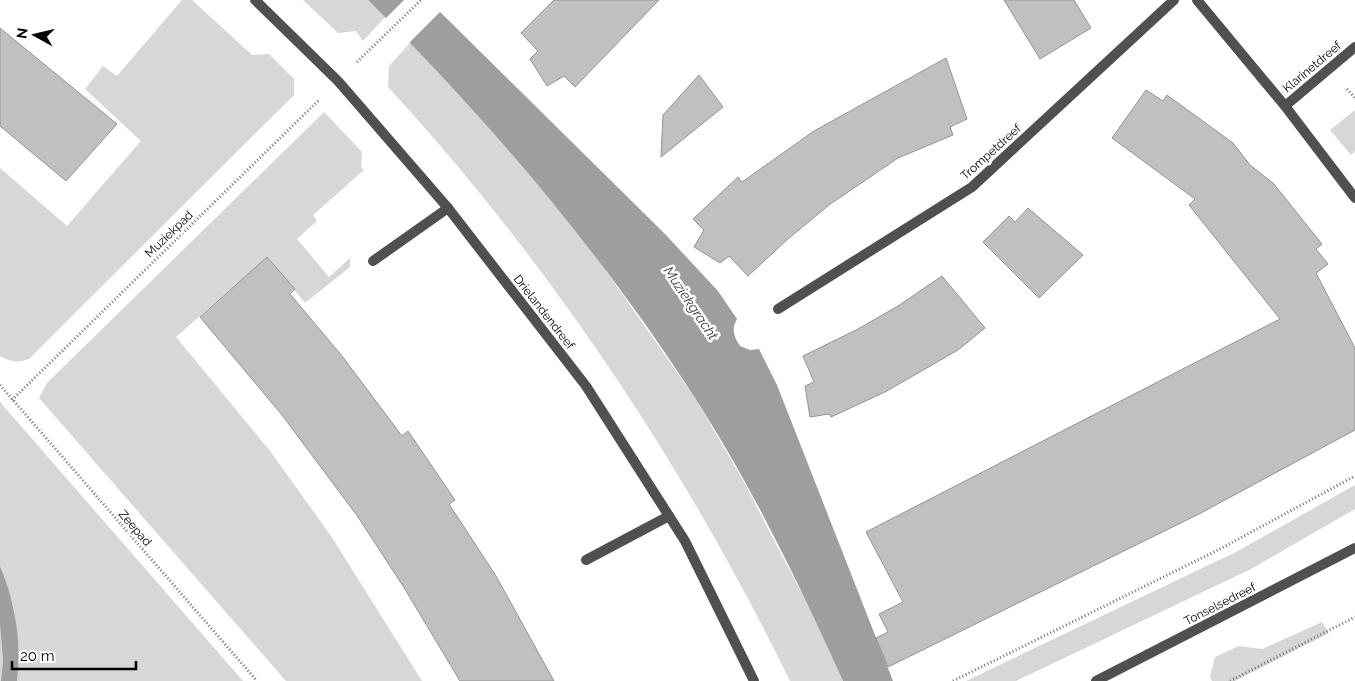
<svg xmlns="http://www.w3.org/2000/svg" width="1355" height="681" font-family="Raleway,sans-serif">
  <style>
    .green { fill: #d7d7d7 }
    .water { fill: #9e9e9e }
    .pier { fill: #fff }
    .building { fill: #c0c0c0; stroke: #949494 }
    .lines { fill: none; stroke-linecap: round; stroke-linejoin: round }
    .path { stroke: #727272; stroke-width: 3; stroke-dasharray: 1 2.5; stroke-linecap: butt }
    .lane { stroke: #505050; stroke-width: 10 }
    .street { stroke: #505050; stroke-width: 10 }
    .labels { text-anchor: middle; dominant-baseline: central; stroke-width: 5; stroke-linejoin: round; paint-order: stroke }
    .street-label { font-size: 12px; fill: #000; stroke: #fff }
    .water-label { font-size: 14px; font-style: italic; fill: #3f3f3f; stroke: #fff }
  </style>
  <rect width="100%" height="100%" fill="#fff"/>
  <path class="green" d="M 182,0 L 192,0 L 252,55 L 269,54 L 294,79 L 294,95 L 29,359 C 18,363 10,362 0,356 L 0,168 L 67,226 L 141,141 L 85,89 L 103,66 L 117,76 Z
    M 303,0 L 368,0 L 385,17 L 363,41 L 356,31 L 338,33 Z
    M 411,42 L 511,152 L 587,244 L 695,398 L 744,482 L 779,550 L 815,618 L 843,681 L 790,681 C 685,466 550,263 388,87 L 389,66 Z
    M 1355,110 L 1355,151 L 1351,155 L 1330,130 Z
    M 324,112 L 362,152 L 361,167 L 364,170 L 313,215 L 317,221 L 297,239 L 329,277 L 350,258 L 350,267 L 305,303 L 267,257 L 176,337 L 270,451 L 331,536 L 422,681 L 286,681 L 39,398 L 47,383 Z
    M 0,402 L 243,681 L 17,681 L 19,656 L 14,609 L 0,566 Z
    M 1355,485 L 1355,509 L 1251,569 L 1016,681 L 966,681 L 1238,551 Z
    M 1322,622 L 1329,633 L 1235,681 L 1212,681 L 1210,676 L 1215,657 L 1239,646 L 1262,649 Z
    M 0,625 L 3,661 L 1,681 L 0,681 Z"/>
  <path class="water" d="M 368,0 L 428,0 L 664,233 L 718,291 L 737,319 C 731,330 734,336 740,346 L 750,350 L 759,349 L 777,385 L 893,681 L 843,681 C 801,587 751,485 695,398 C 602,253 490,122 368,0 Z
    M 0,566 C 15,602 22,642 17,681 L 1,681 L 3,661 L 0,625 Z"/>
  <path class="pier" d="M 404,0 L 431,0 L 442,10 L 409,43 L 384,20 Z"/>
  <path class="building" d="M 554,0 L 659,0 L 575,87 L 564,76 L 547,86 L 530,59 L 538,51 L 521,33 Z
    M 1004,0 L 1074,0 L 1091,28 L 1040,59 Z
    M 0,28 L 117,124 L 66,181 L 0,126 Z
    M 946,58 L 967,119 L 950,127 L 953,135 L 898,158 L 829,205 L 788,239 L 748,276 L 729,256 L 720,263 L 694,247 L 704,230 L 693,219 L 738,177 L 742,182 L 814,131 Z
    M 699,75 L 723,107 L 661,157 L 663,115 Z
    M 1146,90 L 1163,101 L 1167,95 L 1233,143 L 1250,165 L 1273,183 L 1322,244 L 1316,249 L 1328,264 L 1316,273 L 1355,348 L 1355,430 L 1199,514 L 888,667 L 876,638 L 888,632 L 879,614 L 903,602 L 866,532 L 1280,319 L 1189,205 L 1195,199 L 1112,138 Z
    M 1028,208 L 1083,255 L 1039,298 L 983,242 L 1009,216 L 1015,222 Z
    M 267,257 L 295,289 L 290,294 L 342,356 L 402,436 L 408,431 L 455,500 L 449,504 L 496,576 L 554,681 L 460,681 L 403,586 L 358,517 L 282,415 L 200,317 Z
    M 942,276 L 985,328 L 958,350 L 885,392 L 831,417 L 829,414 L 810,417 L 805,386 L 814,382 L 803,356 L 858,329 L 898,306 Z"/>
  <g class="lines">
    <path class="path" d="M 357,62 L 421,0
      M 1347,89 L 1355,98
      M 0,385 L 257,681
      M 12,400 L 319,100
      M 953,681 L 1220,549 L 1355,476
      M 1230,681 L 1355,617"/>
    <path class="lane" d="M 373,261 L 448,208
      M 586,560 L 669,516"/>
    <path class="street" d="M 255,0 L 338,81 L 448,208 L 586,386 L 685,541 L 754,681
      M 1197,0 L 1285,106 L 1355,198
      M 1285,106 L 1355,47
      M 778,309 L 972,187 L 1174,0
      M 1096,681 L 1355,548"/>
  </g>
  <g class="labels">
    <g class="street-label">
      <text transform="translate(1312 67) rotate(-40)">Klarinetdreef</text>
      <text transform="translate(991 152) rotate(-42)">Trompetdreef</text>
      <text transform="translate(169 234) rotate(-44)">Muziekpad</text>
      <text transform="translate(544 312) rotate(52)">Drielandendreef</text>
      <text transform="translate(135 528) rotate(49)">Zeepad</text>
      <text transform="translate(1220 604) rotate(-27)">Tonselsedreef</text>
    </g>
    <g class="water-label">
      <text transform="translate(691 303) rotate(56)">Muziekgracht</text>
    </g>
  </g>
  <g transform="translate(35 35) rotate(278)" stroke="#ffffff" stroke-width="4" paint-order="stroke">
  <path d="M0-4L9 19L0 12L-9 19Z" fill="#000000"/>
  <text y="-8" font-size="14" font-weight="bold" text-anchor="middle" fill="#000000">N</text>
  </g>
  <path d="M12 661v8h124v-8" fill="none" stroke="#000000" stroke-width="2.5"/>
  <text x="20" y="661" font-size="15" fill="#000000" stroke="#ffffff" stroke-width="4" paint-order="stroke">20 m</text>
</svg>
